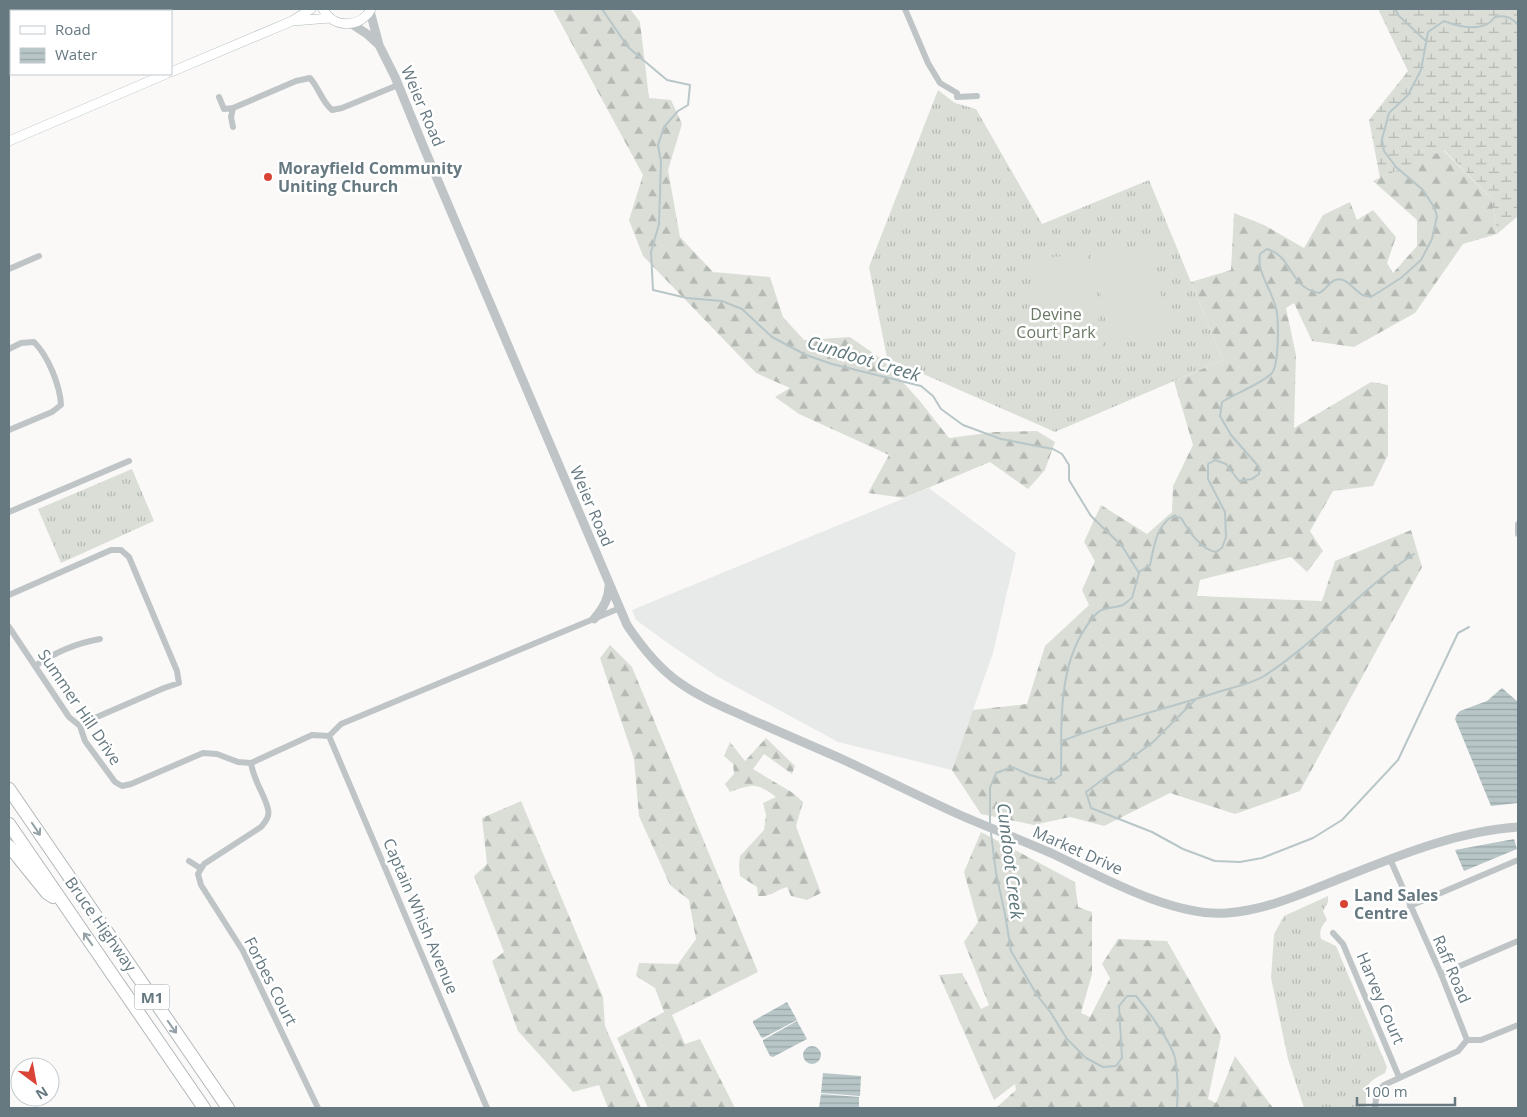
<svg xmlns="http://www.w3.org/2000/svg" width="1527" height="1117" font-family="'Open Sans',sans-serif">
  <style>
    .built { fill: #e8e9e9 }
    .grass { fill: url(#grass-tufts) }
    .forest { fill: url(#forest-firs) }
    .wetland { fill: url(#wetland-marsh) }
    .pitch { fill: #dbded7 }
    .water { fill: url(#water-rules) }
    .lines { fill: none; stroke-linecap: round; stroke-linejoin: round }
    .stream { stroke: #b8c6c8; stroke-width: 2 }
    .secondary-casing { stroke: #b1b9bc; stroke-width: 10 }
    .motorway-casing { stroke: #b3b8bb; stroke-width: 14 }
    .minor { stroke: #bfc5c7; stroke-width: 6 }
    .tertiary { stroke: #bfc5c7; stroke-width: 9 }
    .secondary { stroke: #fff; stroke-width: 9 }
    .motorway { stroke: #fff; stroke-width: 12 }
    .oneway { stroke: #94a1a7 }
    .poi-dot { fill: #da4437; stroke: #fff; stroke-width: 2 }
    .labels { text-anchor: middle; dominant-baseline: central; stroke-width: 5; stroke-linejoin: round; paint-order: stroke }
    .shield { fill: #fff; stroke: #94a1a7; stroke-width: 1 }
    .shield-label { font-size: 15px; font-weight: bold; fill: #667981 }
    .street-label { font-size: 16px; fill: #667981; stroke: #fff }
    .poi-label { font-size: 16px; font-weight: bold; fill: #667981; stroke: #fff; text-anchor: start }
    .park-label { font-size: 16px; fill: #6b7965; stroke: #fff }
    .water-label { font-size: 18px; font-style: italic; fill: #60787b; stroke: #fff }
  </style>
  <defs>
    <pattern id="grass-tufts" width="24" height="20" patternUnits="userSpaceOnUse" patternTransform="scale(1.25)"><rect width="24" height="20" fill="#dbded7"/><path d="M3 7l-1-3M5 7V3M7 7l1-3M15 17l-1-3M17 17v-4M19 17l1-3" fill="none" stroke="#b5b9b4"/></pattern>
    <pattern id="forest-firs" width="22" height="20" patternUnits="userSpaceOnUse" patternTransform="scale(1.25)"><rect width="22" height="20" fill="#dbded7"/><path d="M5 1l3.5 6h-7zM16 11l3.5 6h-7z" fill="#b5b9b4"/></pattern>
    <pattern id="wetland-marsh" width="20" height="14" patternUnits="userSpaceOnUse" patternTransform="scale(1.25)"><rect width="20" height="14" fill="#dbded7"/><path d="M1 5h8M5 5V1M11 12h8M15 12V8" fill="none" stroke="#b5b9b4"/></pattern>
    <pattern id="water-rules" width="6" height="5" patternUnits="userSpaceOnUse" patternTransform="scale(1.25)"><rect width="6" height="5" fill="#b8c6c8"/><path d="M0 2.5h6" fill="none" stroke="#99a6a8"/></pattern>
  </defs>
  <rect width="100%" height="100%" fill="#faf9f8"/>
  <path class="built" d="M 929,488 L 1016,553 L 993,653 L 952,770 L 838,742 L 718,677 L 669,644 L 636,620 L 632,610 Z"/>
  <path class="grass" d="M 938,90 L 955,103 L 976,109 L 1042,224 L 1149,180 L 1223,360 L 1055,432 L 887,358 L 869,267 Z
    M 132,469 L 154,521 L 61,563 L 38,509 Z
    M 1328,896 L 1328,902 L 1323,911 L 1327,920 C 1321,926 1319,931 1321,939 L 1336,946 L 1387,1067 L 1385,1073 C 1365,1083 1366,1086 1366,1108 L 1304,1108 L 1288,1059 L 1271,978 L 1274,934 L 1284,916 Z"/>
  <path class="forest" d="M 553,9 L 630,9 L 640,22 L 649,98 L 671,100 L 682,124 L 668,170 L 680,237 L 713,272 L 770,277 L 783,317 L 804,340 L 850,337 L 883,360 L 919,400 L 949,438 L 995,432 L 1037,431 L 1055,442 L 1045,470 L 1028,489 L 990,462 L 904,498 L 868,493 L 889,455 L 799,414 L 775,397 L 790,388 L 756,373 L 643,256 L 629,220 L 643,175 Z
    M 1443,150 L 1492,199 L 1497,234 L 1463,244 L 1415,313 L 1354,347 L 1312,341 L 1294,303 L 1286,308 L 1296,355 L 1294,428 L 1371,382 L 1388,385 L 1388,455 L 1373,486 L 1333,491 L 1310,531 L 1323,551 L 1307,572 L 1291,557 L 1200,580 L 1197,596 L 1322,601 L 1335,561 L 1411,530 L 1422,567 L 1300,791 L 1235,814 L 1170,793 L 1104,826 L 1070,817 L 1034,825 L 981,814 L 952,770 L 973,710 L 1027,704 L 1045,646 L 1089,605 L 1082,590 L 1095,561 L 1084,542 L 1101,505 L 1147,534 L 1172,512 L 1173,486 L 1193,445 L 1174,381 L 1223,360 L 1191,282 L 1231,270 L 1234,213 L 1264,225 L 1304,248 L 1323,215 L 1350,202 L 1357,220 L 1373,210 L 1396,237 L 1387,263 L 1393,273 L 1417,246 L 1417,220 L 1373,181 Z
    M 610,645 L 632,667 L 758,972 L 672,1015 L 685,1044 L 700,1039 L 735,1108 L 648,1108 L 617,1038 L 664,1012 L 655,988 L 636,976 L 639,963 L 678,964 L 696,939 L 689,900 L 670,885 L 639,816 L 634,759 L 600,658 Z
    M 766,738 L 795,766 L 792,774 L 764,754 L 753,769 L 793,793 L 803,802 L 796,826 L 821,893 L 807,900 L 791,896 L 787,887 C 775,890 773,897 758,896 L 757,887 L 740,876 L 739,865 L 740,856 L 764,830 L 766,815 L 763,803 L 776,797 C 755,782 754,784 730,792 L 725,784 L 734,774 L 733,764 L 724,756 L 730,742 L 745,761 Z
    M 521,801 L 603,997 L 605,1026 L 641,1108 L 608,1108 L 599,1085 L 573,1092 L 518,1031 L 492,961 L 504,952 L 474,876 L 487,864 L 482,818 Z
    M 981,832 L 1075,882 L 1078,907 L 1092,912 L 1092,974 L 1081,1013 L 1090,1017 L 1110,978 L 1102,964 L 1118,939 L 1167,941 L 1221,1036 L 1208,1099 L 1216,1103 L 1235,1056 L 1273,1108 L 996,1108 L 1016,1090 L 1015,1084 L 994,1100 L 939,975 L 962,973 L 981,1009 L 989,1005 L 964,942 L 978,922 L 964,872 Z"/>
  <path class="wetland" d="M 1378,9 L 1518,9 L 1518,216 L 1497,234 L 1492,199 L 1444,150 L 1380,178 L 1369,120 L 1408,71 Z"/>
  <path class="pitch" d="M 1152,244 L 1168,335 L 1110,345 L 1093,252 Z
    M 1087,253 L 1103,346 L 1045,357 L 1029,260 Z"/>
  <path class="water" d="M 1502,688 L 1518,702 L 1518,803 L 1491,806 L 1455,719 L 1457,714 L 1460,711 L 1487,701 Z
    M 1514,839 L 1517,849 L 1464,871 L 1455,850 Z
    M 787,1002 L 797,1020 L 763,1038 L 761,1037 L 753,1023 L 753,1021 Z
    M 797,1021 L 807,1039 L 773,1057 L 770,1056 L 763,1042 L 763,1040 Z
    M803 1055a9 9 0 1 1 18 0a9 9 0 1 1-18 0Z
    M 823,1073 L 861,1076 L 860,1096 L 821,1093 Z
    M 821,1094 L 859,1097 L 859,1108 L 819,1108 Z"/>
  <g class="lines">
    <path class="stream" d="M 602,9 L 628,47 L 636,54 L 667,80 L 690,85 L 688,105 L 678,111 L 664,127 L 658,145 L 661,162 L 659,224 L 651,252 L 653,290 L 687,298 L 722,301 L 742,309 L 772,337 L 806,355 L 832,364 L 921,386 L 933,396 L 941,409 L 963,425 L 1001,439 L 1053,449 L 1062,454 L 1069,465 L 1069,480 L 1091,516 L 1122,546 L 1139,573 L 1132,598 C 1129,600 1126,603 1123,605 C 1115,608 1103,607 1097,613 C 1056,657 1062,720 1061,775 L 1052,781 L 1030,775 L 1012,767 L 996,773 L 990,788 L 990,825
      M 1395,9 L 1399,16 L 1426,41
      M 1139,572 L 1150,565 C 1154,547 1156,526 1173,516 L 1181,518 C 1189,531 1200,549 1216,552 L 1222,548 L 1226,537 L 1225,512 L 1208,479 L 1208,464 L 1215,460 L 1226,464 L 1239,481 L 1252,479 L 1259,474 L 1259,467 L 1231,435 L 1220,416 L 1222,402 C 1234,394 1263,383 1272,373 C 1279,364 1279,320 1276,308 C 1275,304 1273,299 1271,294 C 1266,282 1257,267 1260,254 L 1267,249 C 1294,257 1288,287 1319,293 C 1326,290 1328,283 1335,280 C 1347,276 1354,291 1363,295 C 1365,296 1368,296 1371,297 L 1401,278 L 1421,260 L 1432,239 L 1437,216 L 1434,207 L 1423,190 L 1396,167 L 1384,151 L 1382,139 L 1389,113 L 1408,95 L 1421,70 L 1428,32 L 1444,21 C 1459,27 1484,33 1495,17 C 1506,15 1511,17 1518,25
      M 1196,699 L 1153,742 L 1086,792 L 1091,808 L 1152,832 L 1183,849 L 1215,861 L 1240,862 L 1262,858 L 1313,838 L 1342,820 L 1398,760 L 1458,633 L 1469,627
      M 1062,741 C 1112,721 1166,709 1218,692 C 1231,688 1253,683 1264,676 C 1319,641 1360,589 1414,554
      M 991,833 L 996,873 L 1005,914 L 1011,951 L 1037,995 L 1051,1013 L 1067,1039 L 1086,1058 L 1103,1067 L 1116,1066 L 1122,1058 L 1119,1006 L 1127,996 L 1136,996 C 1147,1009 1171,1042 1175,1058 C 1178,1074 1178,1091 1177,1108"/>
    <g class="secondary-casing">
      <path id="secondary" d="M 323,9 C 333,29 361,28 371,9
        M 293,21 L 330,18
        M 171,72 L 292,21 L 311,9
        M 9,141 L 166,74"/>
    </g>
    <g class="motorway-casing">
      <path id="motorway" d="M 9,789 L 228,1108
        M 9,824 L 204,1108
        M 9,846 L 47,893 L 53,897"/>
    </g>
    <path class="minor" d="M 84,9 L 86,11
      M 905,9 L 928,63 L 940,83 L 957,93 L 957,97 L 977,96
      M 9,41 L 11,43
      M 219,97 L 224,109 L 233,108
      M 233,127 L 231,117 L 233,108 L 296,81 L 310,78 C 319,88 322,102 332,110 L 342,108 L 398,85
      M 9,269 L 39,256
      M 9,349 L 21,343 L 34,342 C 48,356 60,385 61,405 L 52,412 L 9,430
      M 9,512 L 129,461
      M 1518,524 L 1518,534
      M 9,595 L 111,550 L 121,550 L 129,557 L 177,671 L 179,683 L 164,688 L 90,720 L 80,726
      M 9,627 L 69,717 L 80,726 L 85,741 L 115,782 L 122,786 L 131,784 L 203,753 L 217,754 L 238,762 L 251,763 L 312,735 L 329,736 L 341,724 L 620,608
      M 35,666 C 54,653 77,643 100,639
      M 329,736 L 487,1108
      M 251,763 C 254,782 264,793 268,809 C 270,817 265,822 261,827 L 204,864 L 198,874 L 201,885 L 243,951 L 318,1108
      M 1390,859 L 1441,974 L 1467,1040 L 1481,1040 L 1518,1025
      M 189,861 L 200,868
      M 1410,906 L 1518,860
      M 1333,933 L 1343,944 L 1399,1077
      M 1441,974 L 1518,941
      M 1375,1108 C 1376,1098 1376,1092 1384,1085 L 1458,1051 L 1467,1040"/>
    <path class="tertiary" d="M 370,11 L 379,45 L 395,77 L 424,148 L 627,625 C 641,646 658,668 680,683 C 701,698 726,708 750,719 C 778,731 807,744 835,756 C 877,775 918,796 960,815 C 990,828 1021,840 1051,853 C 1100,876 1172,917 1227,913 C 1268,910 1306,892 1344,877 C 1400,855 1458,831 1518,827
      M 352,24 L 367,34 L 379,45
      M 594,619 C 603,609 609,599 609,586"/>
    <use href="#secondary" class="secondary"/>
    <use href="#motorway" class="motorway"/>
  </g>
  <defs><path id="oneway-shaft" d="M-6 0H5M1.5-3L5.5 0L1.5 3" fill="none" stroke-width="1.6" stroke-linecap="round" stroke-linejoin="round" transform="scale(1.25)"/></defs>
  <g class="oneway">
    <use href="#oneway-shaft" transform="translate(36 829) rotate(56)"/>
    <use href="#oneway-shaft" transform="translate(88 939) rotate(-125)"/>
    <use href="#oneway-shaft" transform="translate(172 1027) rotate(55)"/>
  </g>
  <g class="poi-dot">
    <circle cx="268" cy="177" r="5"/>
    <circle cx="1344" cy="904" r="5"/>
  </g>
  <g class="labels">
    <rect class="shield" x="134.5" y="984.5" width="35" height="25" rx="4"/>
    <g class="shield-label">
      <text x="152" y="997">M1</text>
    </g>
    <g class="street-label">
      <text transform="translate(423 106) rotate(67)">Weier Road</text>
      <text transform="translate(592 506) rotate(67)">Weier Road</text>
      <text transform="translate(80 707) rotate(56)">Summer Hill Drive</text>
      <text transform="translate(1078 850) rotate(24)">Market Drive</text>
      <text transform="translate(421 916) rotate(67)">Captain Whish Avenue</text>
      <text transform="translate(101 924) rotate(55)">Bruce Highway</text>
      <text transform="translate(1452 969) rotate(67)">Raff Road</text>
      <text transform="translate(271 981) rotate(63)">Forbes Court</text>
      <text transform="translate(1381 998) rotate(67)">Harvey Court</text>
    </g>
    <g class="poi-label">
      <text x="278" y="168">Morayfield Community<tspan x="278" dy="18">Uniting Church</tspan></text>
      <text x="1354" y="895">Land Sales<tspan x="1354" dy="18">Centre</tspan></text>
    </g>
    <g class="park-label">
      <text x="1056" y="314">Devine<tspan x="1056" dy="18">Court Park</tspan></text>
    </g>
    <g class="water-label">
      <text transform="translate(864 358) rotate(17)">Cundoot Creek</text>
      <text transform="translate(1011 861) rotate(83)">Cundoot Creek</text>
    </g>
  </g>
  <rect width="1527" height="1117" fill="none" stroke="#667981" stroke-width="20"/>
  <rect x="10" y="10" width="162" height="65" fill="#ffffff" stroke="#c2c9cd"/>
  <rect x="20" y="26" width="25" height="8" fill="#ffffff" stroke="#c2c9cd"/>
  <text x="55" y="35" font-size="15" fill="#667981">Road</text>
  <rect x="20" y="48" width="25" height="15" fill="url(#water-rules)" stroke="#c2c9cd"/>
  <text x="55" y="60" font-size="15" fill="#667981">Water</text>
  <g transform="translate(35 1082) rotate(148)"><circle r="24" fill="#ffffff" stroke="#c2c9cd"/>
  <path d="M0-4L9 19L0 12L-9 19Z" fill="#da4437"/>
  <text y="-8" font-size="14" font-weight="bold" text-anchor="middle" fill="#667981">N</text>
  </g>
  <path d="M1357 1097v8h98v-8" fill="none" stroke="#667981" stroke-width="2.5"/>
  <text x="1364" y="1097" font-size="15" fill="#667981" stroke="#ffffff" stroke-width="4" paint-order="stroke">100 m</text>
</svg>
